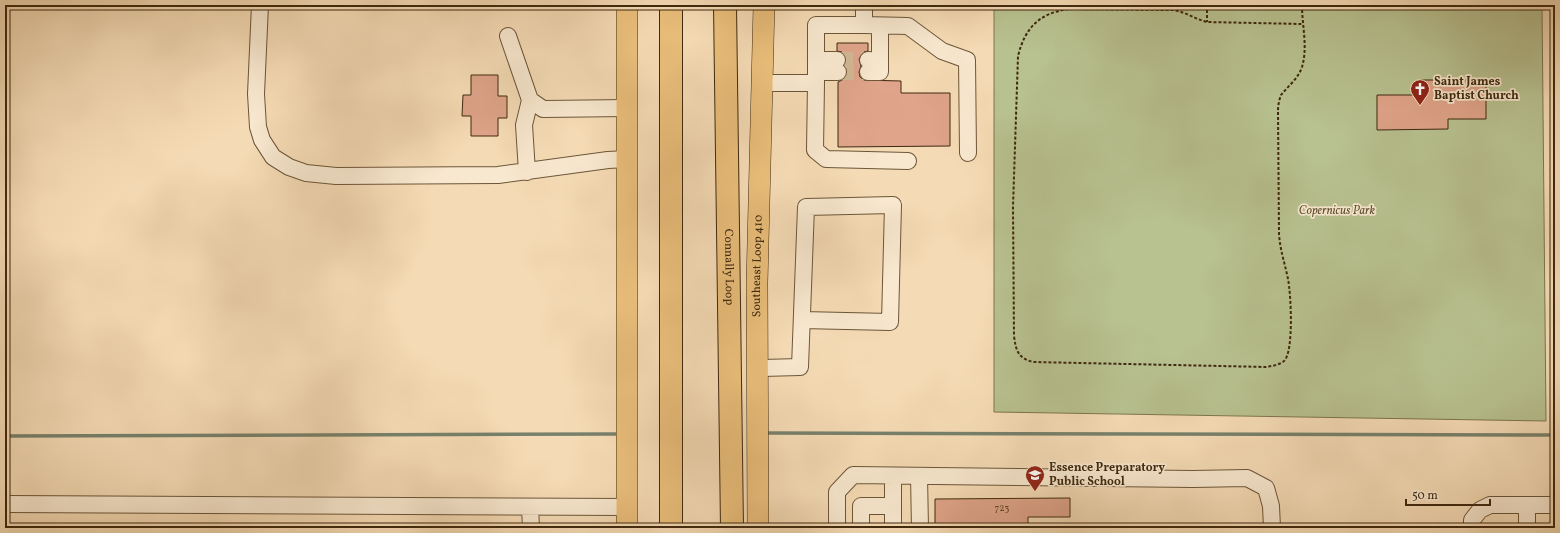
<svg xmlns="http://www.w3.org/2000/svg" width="1560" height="533" font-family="Vollkorn,serif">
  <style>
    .green { fill: #b8c190; stroke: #7c7550 }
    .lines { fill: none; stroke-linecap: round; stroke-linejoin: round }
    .stream { stroke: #77816c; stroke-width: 3.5 }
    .building { fill: #dfa48a; stroke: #3f290f }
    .minor-tunnel { stroke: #d1b794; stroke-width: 16; stroke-dasharray: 16 8; stroke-linecap: butt }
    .minor-casing { stroke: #6c5638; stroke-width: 18 }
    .major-casing { stroke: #3f290f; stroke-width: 22 }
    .highway-casing { stroke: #3f290f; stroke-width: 24 }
    .path { stroke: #3f290f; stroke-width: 2; stroke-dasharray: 3 2; stroke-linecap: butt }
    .minor { stroke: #f8e8cf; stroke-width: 16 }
    .major { stroke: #eabe7a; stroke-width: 21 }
    .highway { stroke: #eabe7a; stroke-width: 22 }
    .labels { text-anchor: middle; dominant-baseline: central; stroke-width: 3.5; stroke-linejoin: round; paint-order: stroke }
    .number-label { font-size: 10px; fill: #67482e }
    .poi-label { font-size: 12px; font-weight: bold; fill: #3f290f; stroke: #f8e8cf; text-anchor: start }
    .park-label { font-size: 12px; font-style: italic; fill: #5d4f2f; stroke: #f8e8cf }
    .street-label { font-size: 12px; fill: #3f290f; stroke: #f8e8cf }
  </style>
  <rect width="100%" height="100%" fill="#f5dbb5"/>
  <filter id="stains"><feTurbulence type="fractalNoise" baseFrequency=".005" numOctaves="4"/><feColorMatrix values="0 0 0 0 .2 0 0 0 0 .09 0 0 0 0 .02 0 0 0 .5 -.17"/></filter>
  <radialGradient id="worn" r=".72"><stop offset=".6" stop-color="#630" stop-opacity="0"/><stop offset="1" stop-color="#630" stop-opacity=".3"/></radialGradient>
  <path class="green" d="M 994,5 L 1542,5 L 1546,421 L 994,412 Z"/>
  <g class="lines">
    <path class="stream" d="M 764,433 L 1555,435
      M 5,436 L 617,434"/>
  </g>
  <path class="building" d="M 837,43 L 868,43 L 868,51 L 864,52 L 859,59 L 861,66 L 859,72 L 860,77 L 864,80 L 901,81 L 901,93 L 950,93 L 950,146 L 838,147 L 838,82 L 842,80 L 846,77 L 847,72 L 845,66 L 846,60 L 845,56 L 842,52 L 837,51 Z
    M 471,75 L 498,75 L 498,96 L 507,96 L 507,118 L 498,118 L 498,136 L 471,136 L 471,116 L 462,116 L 463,95 L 471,95 Z
    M 1419,80 L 1486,80 L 1486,119 L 1448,119 L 1448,129 L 1377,130 L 1377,95 L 1419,95 Z
    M 1070,498 L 1070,517 L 1028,517 L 1028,528 L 935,528 L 935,499 Z"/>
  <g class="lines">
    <path class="minor-tunnel" d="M 837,60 L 868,60
      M 838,72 L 868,72"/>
    <g class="minor-casing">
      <path id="minor" d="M 260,5 L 256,94 L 258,127 L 262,140 L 273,157 L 289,167 L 306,173 L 336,176 L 498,175 L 608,160 L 627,159
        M 864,25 L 908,26 L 942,51 L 967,60 L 968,153
        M 508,36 L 530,100 L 543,109 L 627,108
        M 816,60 L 837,60
        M 868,60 L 880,61 L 880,26
        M 816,72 L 838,72
        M 868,72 L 880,72 L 880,61
        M 761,83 L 816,83 L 816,25 L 864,25 L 864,5
        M 816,83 L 815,150 L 826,159 L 908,161
        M 527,172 L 524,125 L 530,100
        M 757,368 L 800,367 L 806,207 L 893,205 L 890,322 L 802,320
        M 919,476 L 920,528
        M 5,504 L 627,507
        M 1527,505 L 1527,528
        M 530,507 L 531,528
        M 837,528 L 837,492 L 853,475 L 1193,479 L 1247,478 L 1266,488 L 1271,506 L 1272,528
        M 861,528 L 861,506 L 893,506
        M 893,528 L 893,476
        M 1472,528 L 1472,520 L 1480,510 L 1490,505 L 1555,505"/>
    </g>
    <g class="major-casing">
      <g id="major">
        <path d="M 627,528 L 627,5"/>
        <path id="s1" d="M 758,528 L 757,283 L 764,5"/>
      </g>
    </g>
    <g class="highway-casing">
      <g id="highway">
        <path d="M 671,5 L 671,528"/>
        <path id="s2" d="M 725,5 L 732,528"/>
      </g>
    </g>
    <path class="path" d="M 1207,5 L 1207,22
      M 1302,5 C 1302,26 1308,47 1302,67 C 1298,79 1288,86 1281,95 C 1279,100 1278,106 1278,111 L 1279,234 C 1280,250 1285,264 1288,279 C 1291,294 1294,352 1284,361 C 1279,365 1272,366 1266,367 L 1033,362 C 1018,358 1016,351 1014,336 L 1013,207 L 1018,56 C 1025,28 1039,13 1069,9 L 1173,10 C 1186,12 1195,19 1207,22 L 1302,24"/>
    <use href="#minor" class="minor"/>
    <use href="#major" class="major"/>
    <use href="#highway" class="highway"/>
  </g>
  <defs>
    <g id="church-pin" transform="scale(1)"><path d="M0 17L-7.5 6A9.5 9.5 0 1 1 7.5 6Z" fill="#8f2418" stroke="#f8e8cf"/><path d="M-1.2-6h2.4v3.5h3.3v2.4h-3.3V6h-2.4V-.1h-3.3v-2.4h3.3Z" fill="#fff"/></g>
    <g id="school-pin" transform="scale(1)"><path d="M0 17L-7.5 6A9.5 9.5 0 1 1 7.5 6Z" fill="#8f2418" stroke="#f8e8cf"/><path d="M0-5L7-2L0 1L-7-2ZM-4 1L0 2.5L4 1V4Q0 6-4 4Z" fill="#fff"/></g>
  </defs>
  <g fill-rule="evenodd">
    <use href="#church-pin" x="1420" y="89"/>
    <use href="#school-pin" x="1035" y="475"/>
  </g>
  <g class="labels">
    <g class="number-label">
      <text x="1002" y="508">723</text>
    </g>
    <g class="poi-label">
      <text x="1434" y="82">Saint James<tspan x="1434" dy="14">Baptist Church</tspan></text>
      <text x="1049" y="468">Essence Preparatory<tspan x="1049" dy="14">Public School</tspan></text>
    </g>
    <g class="park-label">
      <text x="1337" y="211">Copernicus Park</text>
    </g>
    <g class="street-label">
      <text stroke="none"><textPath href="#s1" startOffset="262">Southeast Loop 410</textPath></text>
      <text stroke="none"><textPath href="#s2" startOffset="262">Connally Loop</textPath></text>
    </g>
  </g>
  <rect width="1560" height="533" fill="none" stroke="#f5dbb5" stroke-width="20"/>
  <rect x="6" y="6" width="1548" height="521" fill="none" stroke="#3f290f" stroke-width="2"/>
  <rect x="10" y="10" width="1540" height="513" fill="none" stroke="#3f290f"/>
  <path d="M1406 499v6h84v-6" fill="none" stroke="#3f290f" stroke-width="2"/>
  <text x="1412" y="499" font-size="12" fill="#3f290f" stroke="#f8e8cf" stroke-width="3" paint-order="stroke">50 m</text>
  <rect width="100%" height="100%" filter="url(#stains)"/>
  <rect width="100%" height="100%" fill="url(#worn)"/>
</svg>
